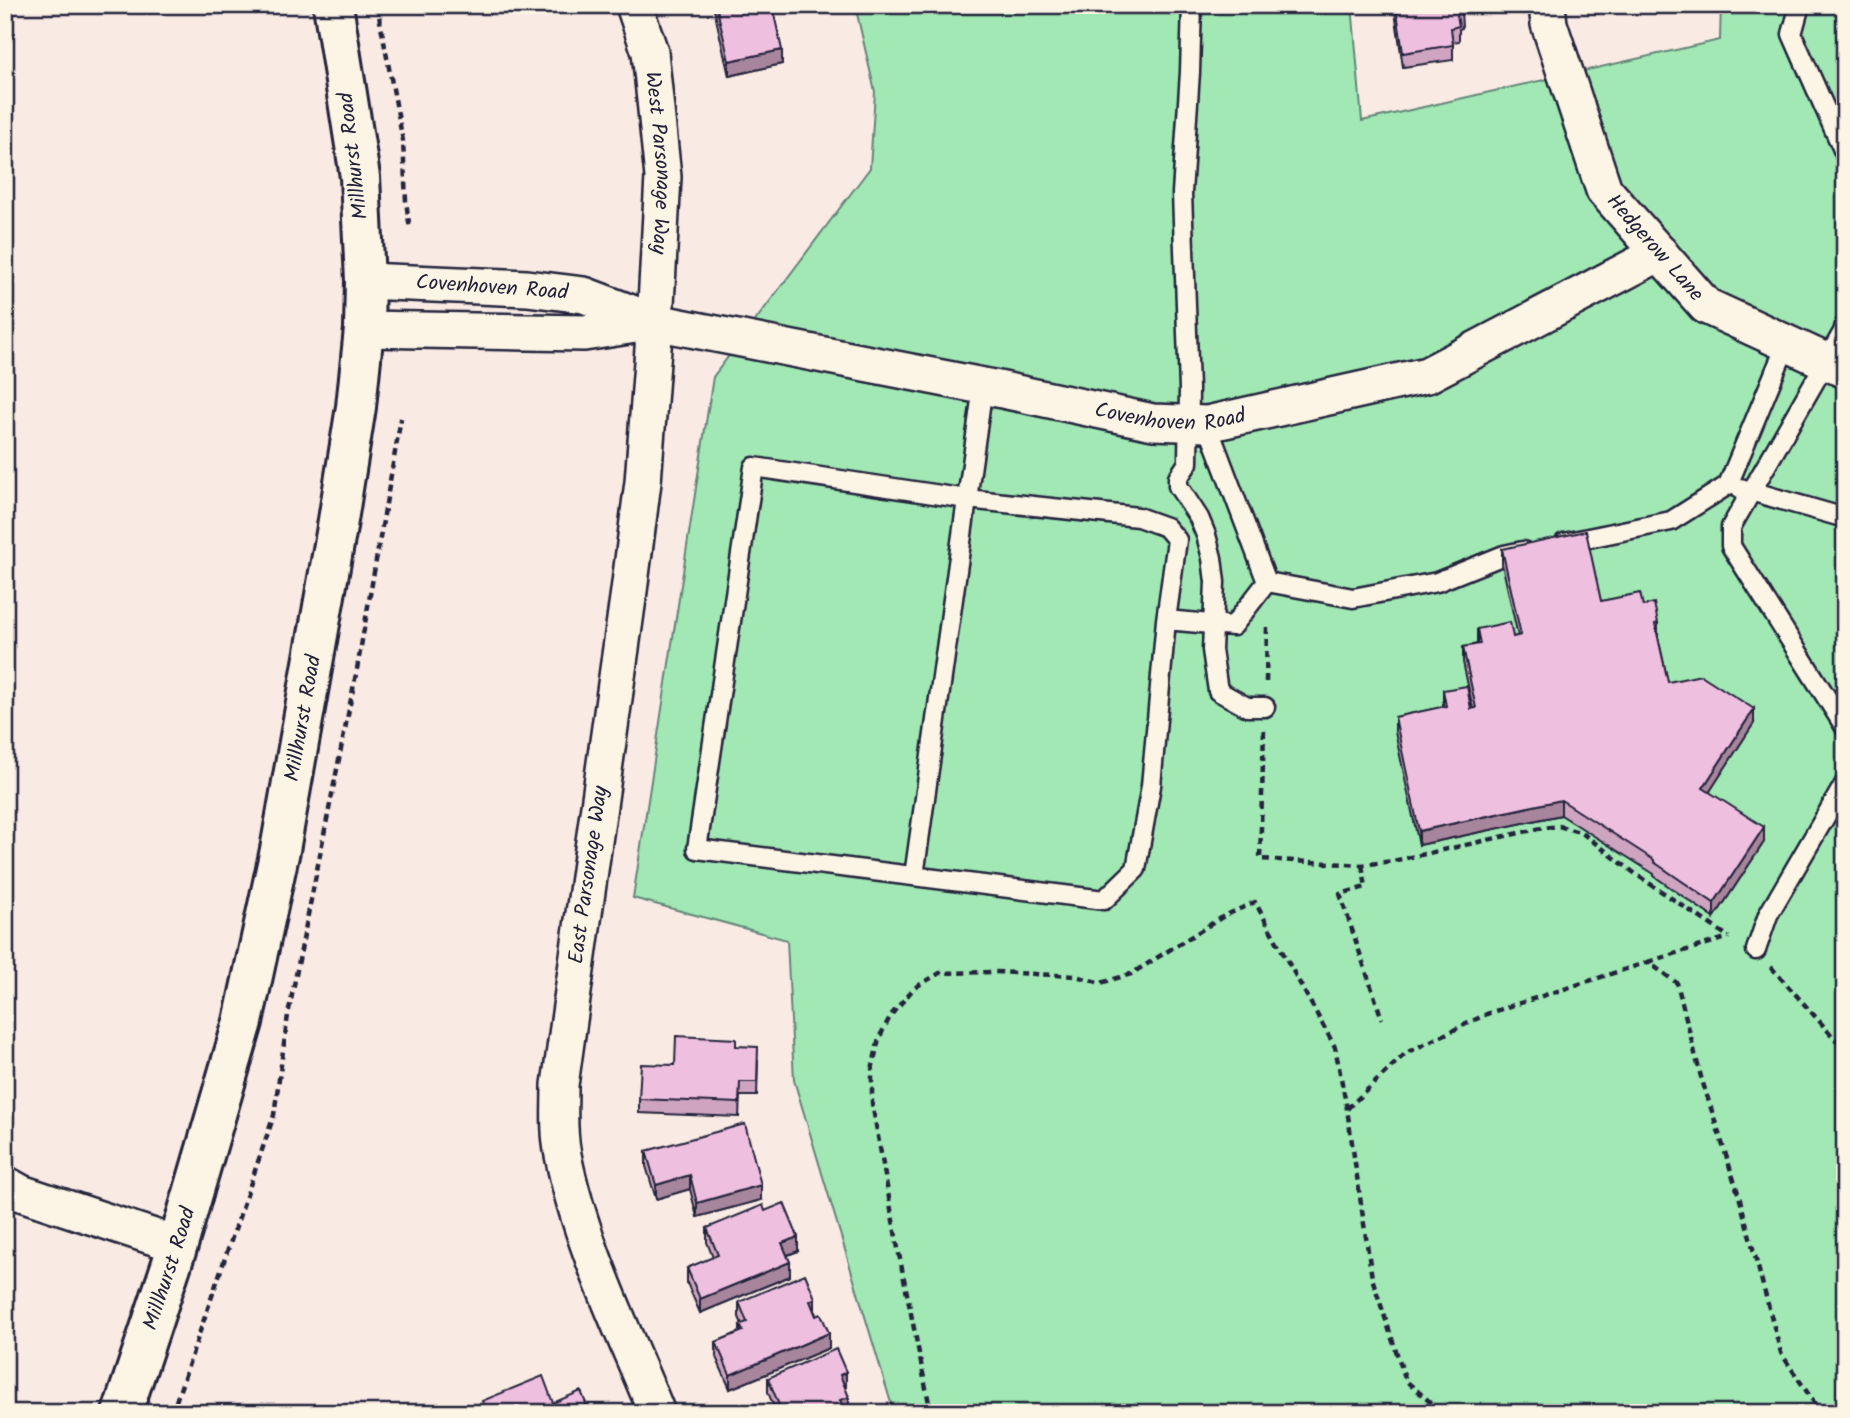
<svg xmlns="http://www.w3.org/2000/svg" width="1850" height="1418" font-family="Kalam,sans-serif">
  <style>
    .green { fill: #a1e8b5; stroke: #628578; stroke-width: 2 }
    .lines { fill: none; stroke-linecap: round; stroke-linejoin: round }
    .lane-casing { stroke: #22223b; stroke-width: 23 }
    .street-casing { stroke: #22223b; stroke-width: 40 }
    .secondary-casing { stroke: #22223b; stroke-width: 44 }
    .path { stroke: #22223b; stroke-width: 4.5; stroke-dasharray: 7 5; stroke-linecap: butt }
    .lane { stroke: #fcf5e5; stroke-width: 18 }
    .street { stroke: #fcf5e5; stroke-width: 35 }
    .secondary { stroke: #fcf5e5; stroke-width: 38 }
    .wall { fill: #cea4c1; stroke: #22223b; stroke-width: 2 }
    .shaded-wall { fill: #a7869d; stroke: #22223b; stroke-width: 2 }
    .building { fill: #efbfe0; stroke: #22223b; stroke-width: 2 }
    .labels { text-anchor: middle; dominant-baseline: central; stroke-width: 5; stroke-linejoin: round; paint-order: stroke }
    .street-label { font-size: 21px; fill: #22223b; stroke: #fcf5e5 }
  </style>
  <rect width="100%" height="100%" fill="#f9eae4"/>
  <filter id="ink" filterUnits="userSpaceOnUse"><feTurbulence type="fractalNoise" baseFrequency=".0143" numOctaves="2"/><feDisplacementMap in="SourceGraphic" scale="14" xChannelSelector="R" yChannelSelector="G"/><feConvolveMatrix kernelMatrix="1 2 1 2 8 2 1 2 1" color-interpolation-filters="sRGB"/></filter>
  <g filter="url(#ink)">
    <path class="green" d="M 855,5 L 1352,5 L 1362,121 L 1720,40 L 1721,5 L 1845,5 L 1845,1413 L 894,1413 L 794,1080 L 787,940 L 633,898 L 713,377 L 870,168 L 875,92 Z"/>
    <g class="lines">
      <g class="lane-casing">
        <path id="lane" d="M 1192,5 L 1190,72 L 1182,193 L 1189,389 L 1188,463 L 1178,478 L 1178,486 L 1199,518 L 1206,535 L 1212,558 L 1215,582 L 1212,650 L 1218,691 L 1247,707 L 1265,707
          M 1800,5 L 1792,34 L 1845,154
          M 1845,325 L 1843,332 L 1731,527 L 1731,546 L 1845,727
          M 1207,424 L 1267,582 L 1353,598 L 1437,582 L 1504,555 L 1523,551
          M 754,467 L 967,499 L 1138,517 L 1166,527 L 1177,540 L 1166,620 L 1151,786 L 1136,869 L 1104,900 L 697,849 Z
          M 1740,488 L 1845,518
          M 1564,543 L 1671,521 L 1728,485 L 1787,343
          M 1166,620 L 1233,626 L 1267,582
          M 914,876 L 983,386
          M 1756,950 L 1768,915 L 1845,783"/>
      </g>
      <g class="street-casing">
        <g id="street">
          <path id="s1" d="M 634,5 L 650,52 L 663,177 L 655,322 L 643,482 L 629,591 L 560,1085 C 560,1107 558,1132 563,1155 C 580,1242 623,1330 657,1413"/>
          <path id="s2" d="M 1547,5 L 1549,24 L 1604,190 L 1706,306 L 1845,370"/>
          <path id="s3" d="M 655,322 L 998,389 L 1153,422 L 1207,424 L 1427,375 L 1660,253"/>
          <path d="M 364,329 L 584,333 L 655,322 L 584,295 L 527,288 L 365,281"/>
          <path d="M 5,1184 L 21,1193 L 178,1245"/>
        </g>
      </g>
      <g class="secondary-casing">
        <g id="secondary">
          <path id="s4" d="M 122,1413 L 178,1245 L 243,1022 L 280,850 L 336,533 L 356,407 L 364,329 L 365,281 L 360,177 L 333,5"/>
        </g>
      </g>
      <path class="path" d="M 377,5 L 403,141 L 406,201 L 410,230
        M 1266,682 L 1267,625
        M 1264,730 L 1260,859 L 1362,865 L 1393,861 L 1542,828 L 1559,826 L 1582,833 L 1637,875 L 1729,937
        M 1362,865 L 1366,887 L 1340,894 L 1382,1019
        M 1648,962 L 1729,937
        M 1771,967 L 1845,1050
        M 1347,1109 L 1406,1053 L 1489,1013 L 1648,962 L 1677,983 L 1701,1077 L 1739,1196 L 1781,1353 L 1821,1413
        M 172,1413 L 274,1115 L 288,1015 L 357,669 L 401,418
        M 931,1413 L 899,1254 L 872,1103 L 872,1070 L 879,1038 L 891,1015 L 914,988 L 940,973 L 995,972 L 1076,976 L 1101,983 L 1131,974 L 1224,916 L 1255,902 L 1335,1047 L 1347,1109 L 1372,1278 L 1406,1381 L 1443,1413"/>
      <use href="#lane" class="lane"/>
      <use href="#street" class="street"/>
      <use href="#secondary" class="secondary"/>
    </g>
    <path class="wall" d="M 713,5 L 772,5 L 782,64 L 729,76 Z
      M 1394,5 L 1466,5 L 1466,10 L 1461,10 L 1462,28 L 1459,29 L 1459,41 L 1453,42 L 1453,60 L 1403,67 Z
      M 1502,549 L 1601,601 L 1643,606 L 1658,623 L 1658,637 L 1668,682 L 1754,723 L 1709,792 L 1764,842 L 1714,918 L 1654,876 L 1654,874 L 1561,815 L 1419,845 L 1395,732 L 1395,717 L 1443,707 L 1443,690 L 1471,709 L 1473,709 L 1463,662 L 1463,647 L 1477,644 L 1477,629 L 1513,637 L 1518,636 L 1502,564 Z
      M 736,1046 L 758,1061 L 757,1096 L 740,1096 L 739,1117 L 639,1113 L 639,1099 L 675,1065 Z
      M 646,1151 L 761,1200 L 697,1217 L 690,1189 L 656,1199 L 646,1166 Z
      M 765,1211 L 798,1251 L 788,1255 L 790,1276 L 700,1313 L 687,1283 L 687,1268 L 713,1258 L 707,1242 L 707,1228 Z
      M 739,1302 L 815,1312 L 829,1348 L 730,1389 L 716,1357 L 716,1342 L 740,1332 L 740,1325 L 742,1324 L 739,1317 Z
      M 768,1378 L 846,1387 L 845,1387 L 849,1411 L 845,1413 L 774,1407 L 768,1392 Z"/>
    <path class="shaded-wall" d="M 782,50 L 782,64 L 729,76 L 729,61 Z
      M 1754,709 L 1754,723 L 1703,802 L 1703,788 Z
      M 1561,800 L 1561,815 L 1419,845 L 1419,831 Z
      M 1764,827 L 1764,842 L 1714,918 L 1714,903 Z
      M 690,1175 L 690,1189 L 656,1199 L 656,1185 Z
      M 761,1185 L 761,1200 L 697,1217 L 697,1203 Z
      M 798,1237 L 798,1251 L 782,1257 L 782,1243 Z
      M 790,1262 L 790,1276 L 700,1313 L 700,1299 Z
      M 815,1298 L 815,1312 L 810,1315 L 810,1301 Z
      M 829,1333 L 829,1348 L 730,1389 L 730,1375 Z
      M 846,1372 L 846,1387 L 840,1389 L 840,1375 Z
      M 849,1397 L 849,1411 L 844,1413 L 840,1400 Z"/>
    <path class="building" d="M 716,5 L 772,5 L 782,50 L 729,61 Z
      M 1396,5 L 1460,5 L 1462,14 L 1457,15 L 1459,26 L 1451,28 L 1453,45 L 1403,53 Z
      M 1586,531 L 1601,601 L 1640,593 L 1643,606 L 1654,603 L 1658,623 L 1655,624 L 1668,682 L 1701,675 L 1754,709 L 1703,788 L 1764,827 L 1714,903 L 1654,862 L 1654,860 L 1561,800 L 1419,831 L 1395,717 L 1446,706 L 1443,690 L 1467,686 L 1471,709 L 1476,708 L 1463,647 L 1480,644 L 1477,629 L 1510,622 L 1513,637 L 1521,635 L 1502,549 Z
      M 676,1036 L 736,1039 L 736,1046 L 758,1047 L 757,1082 L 740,1082 L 739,1103 L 639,1099 L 641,1064 L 675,1065 Z
      M 745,1124 L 761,1185 L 697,1203 L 690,1175 L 656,1185 L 646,1151 Z
      M 784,1203 L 798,1237 L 782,1243 L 790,1262 L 700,1299 L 687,1268 L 718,1255 L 707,1228 L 763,1205 L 765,1211 Z
      M 805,1274 L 815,1298 L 810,1301 L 816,1316 L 821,1314 L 829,1333 L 730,1375 L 716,1342 L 743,1331 L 740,1325 L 747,1322 L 739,1302 Z
      M 836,1349 L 846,1372 L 840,1375 L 849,1397 L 840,1400 L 845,1413 L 760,1413 L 779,1405 L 768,1378 Z
      M 543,1376 L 553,1403 L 581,1391 L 590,1413 L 469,1413 L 484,1406 L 482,1401 Z"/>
  </g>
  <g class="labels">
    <g class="street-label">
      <text transform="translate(354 156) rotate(-97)">Millhurst Road</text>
      <text stroke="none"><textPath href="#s1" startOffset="161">West Parsonage Way</textPath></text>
      <text stroke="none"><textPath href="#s2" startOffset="271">Hedgerow Lane</textPath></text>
      <text transform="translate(492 288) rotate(4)">Covenhoven Road</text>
      <text stroke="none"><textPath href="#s3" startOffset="525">Covenhoven Road</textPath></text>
      <text stroke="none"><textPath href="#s4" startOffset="719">Millhurst Road</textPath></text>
      <text transform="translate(589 875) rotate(-82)">East Parsonage Way</text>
      <text stroke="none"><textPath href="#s4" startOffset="152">Millhurst Road</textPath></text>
    </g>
  </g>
  <rect width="1850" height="1418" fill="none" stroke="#fcf5e5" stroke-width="28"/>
  <rect x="14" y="14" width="1822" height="1390" fill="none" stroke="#22223b" stroke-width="2.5" filter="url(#ink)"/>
</svg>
